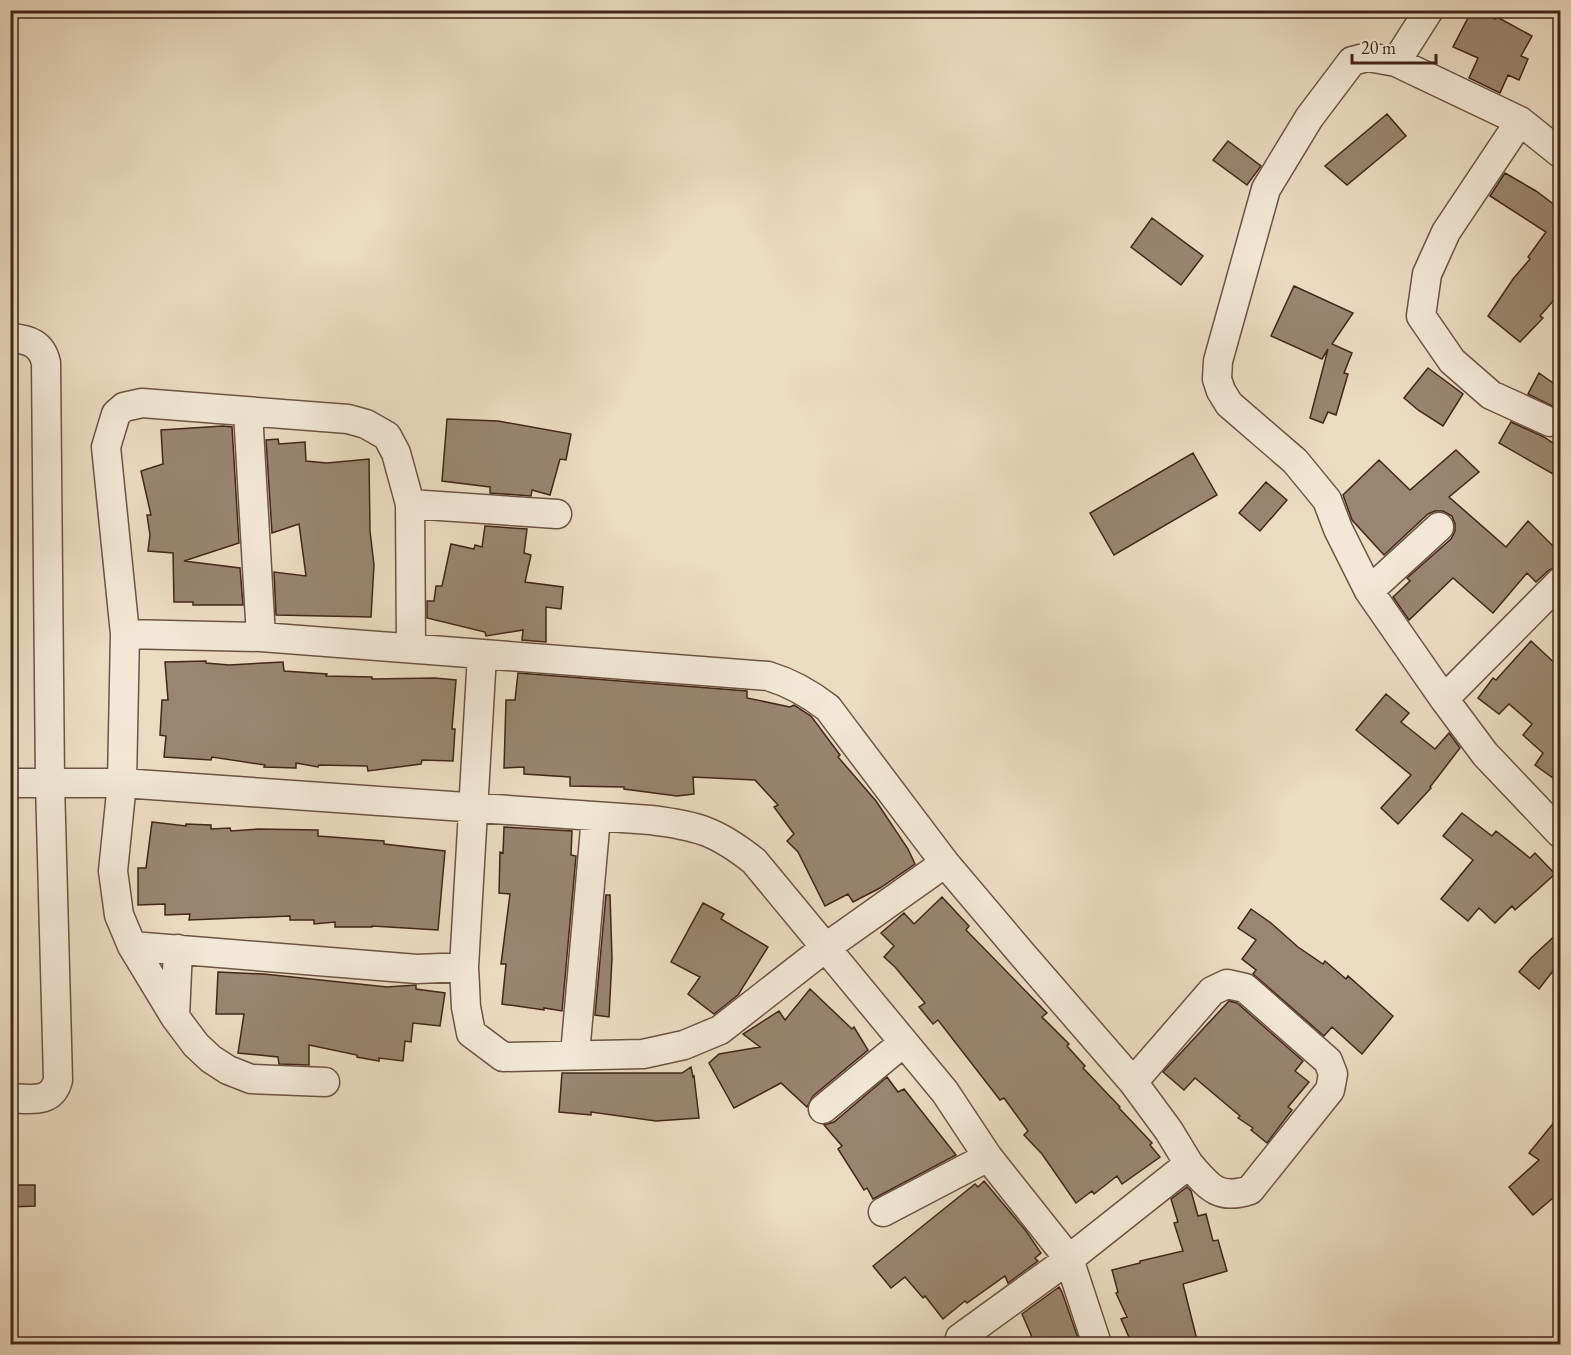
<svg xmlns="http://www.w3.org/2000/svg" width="1571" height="1355" font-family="'EB Garamond',serif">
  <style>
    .building { fill: #9a8570; stroke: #422618; stroke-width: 1.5 }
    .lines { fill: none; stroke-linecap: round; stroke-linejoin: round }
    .minor-casing { stroke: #6c5442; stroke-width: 31 }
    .minor { stroke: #f3e8d7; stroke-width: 28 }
  </style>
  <rect width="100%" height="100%" fill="#ecdcc2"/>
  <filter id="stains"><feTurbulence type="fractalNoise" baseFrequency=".00333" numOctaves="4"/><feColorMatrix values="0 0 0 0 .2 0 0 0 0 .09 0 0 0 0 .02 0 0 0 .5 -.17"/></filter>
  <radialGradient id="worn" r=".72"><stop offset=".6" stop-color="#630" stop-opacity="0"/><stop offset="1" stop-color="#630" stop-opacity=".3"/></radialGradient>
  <path class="building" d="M 1472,10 L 1479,10 L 1495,19 L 1497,17 L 1532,36 L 1521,56 L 1528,59 L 1519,80 L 1508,75 L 1500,93 L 1469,78 L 1478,58 L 1453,47 Z
    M 1387,114 L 1406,136 L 1347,185 L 1325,166 Z
    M 1228,141 L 1261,166 L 1247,185 L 1213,160 Z
    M 1505,173 L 1536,191 L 1560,209 L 1560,293 L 1540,316 L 1543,318 L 1520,342 L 1488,316 L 1513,279 L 1530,259 L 1528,257 L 1546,232 L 1490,196 Z
    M 1152,218 L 1203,256 L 1181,285 L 1131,247 Z
    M 1294,286 L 1353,313 L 1332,344 L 1352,353 L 1344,373 L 1348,374 L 1336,415 L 1328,412 L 1323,423 L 1310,418 L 1328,349 L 1322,359 L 1271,336 Z
    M 1428,368 L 1463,394 L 1443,426 L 1418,410 L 1404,398 Z
    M 1539,373 L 1560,388 L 1560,410 L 1528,394 Z
    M 447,419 L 498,421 L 571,434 L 566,460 L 560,459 L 550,495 L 532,490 L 531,496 L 490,493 L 490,487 L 442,481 Z
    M 1511,422 L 1544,437 L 1560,448 L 1560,478 L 1499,443 Z
    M 223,426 L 232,427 L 239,543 L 184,561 L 240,568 L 243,605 L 193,605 L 193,602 L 174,602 L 173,553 L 148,551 L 150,535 L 147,515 L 151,515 L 141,471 L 163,464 L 161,430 Z
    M 278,439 L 279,444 L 305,442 L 306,461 L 327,463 L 369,459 L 370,531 L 374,565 L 371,617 L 276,615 L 274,572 L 306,576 L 299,524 L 272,533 L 266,440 Z
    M 1456,450 L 1479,472 L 1449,497 L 1506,547 L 1528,521 L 1560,553 L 1560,566 L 1549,570 L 1536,582 L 1527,573 L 1493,613 L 1453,578 L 1409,620 L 1393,597 L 1410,581 L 1407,578 L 1451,539 L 1455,531 L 1455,524 L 1452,516 L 1443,511 L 1435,511 L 1428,514 L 1384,555 L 1352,520 L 1343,495 L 1379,460 L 1410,490 Z
    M 1193,453 L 1217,495 L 1114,555 L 1090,513 Z
    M 1266,482 L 1287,500 L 1260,531 L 1239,513 Z
    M 485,526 L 527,529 L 524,553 L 531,555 L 525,582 L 563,587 L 561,609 L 546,607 L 546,642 L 522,640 L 523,630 L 486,636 L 485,632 L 427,618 L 427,601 L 434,601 L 436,586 L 442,586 L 451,544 L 474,549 L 475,545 L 482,547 Z
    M 1531,641 L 1560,668 L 1560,783 L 1535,765 L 1543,753 L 1523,735 L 1532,724 L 1509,704 L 1499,714 L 1478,698 L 1493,678 L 1496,680 Z
    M 206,661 L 206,663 L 229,665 L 283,662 L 284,671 L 327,674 L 326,676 L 372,677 L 372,679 L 435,678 L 456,680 L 452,729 L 455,729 L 453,761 L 422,760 L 421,764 L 368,771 L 367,766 L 319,765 L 318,767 L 296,763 L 296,768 L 264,767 L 265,765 L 212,757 L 211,760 L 164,757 L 166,736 L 160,735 L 162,700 L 168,700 L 165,662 Z
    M 518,673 L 747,691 L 747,698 L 790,707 L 794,705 L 811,716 L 840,755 L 838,757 L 876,801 L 908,849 L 915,864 L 880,888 L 853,902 L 848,894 L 825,906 L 798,852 L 787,841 L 794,834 L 774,807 L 778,805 L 755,780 L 693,777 L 694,794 L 677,796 L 624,789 L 624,787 L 570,786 L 570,777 L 524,774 L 524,767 L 504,768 L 506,700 L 515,700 Z
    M 1386,694 L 1409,713 L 1401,722 L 1435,749 L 1449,733 L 1460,748 L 1430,787 L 1431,788 L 1398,824 L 1381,808 L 1411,775 L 1356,730 Z
    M 1462,813 L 1492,836 L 1496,831 L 1530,858 L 1535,853 L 1555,874 L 1515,910 L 1512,906 L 1495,923 L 1479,908 L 1468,921 L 1441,899 L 1473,860 L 1443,836 Z
    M 152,822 L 186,826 L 186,824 L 211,825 L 211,829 L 230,828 L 231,831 L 258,829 L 318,830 L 318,836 L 384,841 L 384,844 L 445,851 L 438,930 L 372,926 L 372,927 L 335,927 L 335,922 L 314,924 L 314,920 L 290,920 L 290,916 L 189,920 L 190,914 L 165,915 L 165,904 L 138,905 L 138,868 L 146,868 Z
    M 504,827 L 572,831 L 571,855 L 576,856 L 562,1011 L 544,1008 L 544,1010 L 502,1004 L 506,964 L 501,964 L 510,894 L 499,893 L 500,852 L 503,853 Z
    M 606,895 L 610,895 L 612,958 L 609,1017 L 595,1015 Z
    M 942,897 L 969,926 L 966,930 L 1047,1013 L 1042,1017 L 1069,1044 L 1067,1046 L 1085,1066 L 1083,1068 L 1120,1107 L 1119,1108 L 1152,1143 L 1150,1145 L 1160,1157 L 1122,1184 L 1117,1176 L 1094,1194 L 1092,1191 L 1076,1203 L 1042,1154 L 1024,1135 L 1028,1131 L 1004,1098 L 1000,1100 L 938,1020 L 933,1024 L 919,1007 L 925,1003 L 895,967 L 884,957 L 894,946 L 881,933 L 904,913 L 914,924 Z
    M 703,903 L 724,914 L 721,919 L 768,947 L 738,995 L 714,1014 L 688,994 L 700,977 L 671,962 Z
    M 1251,909 L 1271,923 L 1298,947 L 1323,964 L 1325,961 L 1346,979 L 1348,976 L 1393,1016 L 1362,1054 L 1332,1027 L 1324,1036 L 1253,974 L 1256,970 L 1242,959 L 1256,940 L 1238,928 Z
    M 1560,931 L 1560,962 L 1539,989 L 1519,972 L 1531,958 Z
    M 218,972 L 264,974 L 387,987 L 416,985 L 416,989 L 445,993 L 440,1026 L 413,1023 L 411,1042 L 405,1041 L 403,1061 L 379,1058 L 379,1061 L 357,1057 L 357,1055 L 309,1045 L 309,1065 L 279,1064 L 278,1057 L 238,1053 L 244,1014 L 216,1014 Z
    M 810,989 L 852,1029 L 854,1027 L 868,1050 L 813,1096 L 807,1107 L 781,1083 L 734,1108 L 709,1063 L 719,1054 L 760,1047 L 743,1034 L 779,1011 L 785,1020 Z
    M 1229,1001 L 1237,1003 L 1303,1061 L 1295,1071 L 1309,1082 L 1288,1107 L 1292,1110 L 1267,1143 L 1251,1130 L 1253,1128 L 1238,1118 L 1240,1116 L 1195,1078 L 1184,1090 L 1163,1072 Z
    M 691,1067 L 693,1077 L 694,1076 L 699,1118 L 656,1121 L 591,1112 L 591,1115 L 559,1112 L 562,1073 L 682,1073 Z
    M 887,1077 L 898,1092 L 904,1089 L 956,1155 L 873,1199 L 867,1188 L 864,1190 L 838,1149 L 842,1146 L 824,1125 L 834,1122 Z
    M 1560,1115 L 1560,1192 L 1533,1215 L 1509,1187 L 1539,1160 L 1529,1153 Z
    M 984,1181 L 1026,1231 L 1041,1253 L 1035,1258 L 1038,1261 L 1008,1283 L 1005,1276 L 967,1303 L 965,1301 L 943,1319 L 925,1296 L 923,1298 L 905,1277 L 891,1288 L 873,1266 L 975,1184 L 978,1187 Z
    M 10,1185 L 35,1185 L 35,1206 L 10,1207 Z
    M 1187,1187 L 1191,1191 L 1198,1216 L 1206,1214 L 1213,1241 L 1218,1240 L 1227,1271 L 1183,1284 L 1198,1344 L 1132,1344 L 1121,1319 L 1127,1317 L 1116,1293 L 1118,1292 L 1112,1270 L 1140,1263 L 1140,1261 L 1183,1251 L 1174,1223 L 1178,1222 L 1171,1199 Z
    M 1059,1287 L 1062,1292 L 1080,1344 L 1035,1344 L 1022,1314 Z"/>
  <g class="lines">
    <g class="minor-casing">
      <path id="minor" d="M 1396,62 L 1429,10
        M 1520,121 L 1446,232 L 1427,274 L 1421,316 L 1452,361 L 1491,395 L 1550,422
        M 1560,153 L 1520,121 L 1396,62 L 1368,57 L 1352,61 L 1309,118 L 1266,189 L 1218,361 L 1217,379 L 1221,391 L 1229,404 L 1295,461 L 1327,500 L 1338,529 L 1369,591 L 1444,699 L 1485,754 L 1560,833
        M 10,338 C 29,339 42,344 46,363 L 50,783 L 58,1080 C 52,1104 30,1099 10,1098
        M 248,412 L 261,637
        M 410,504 L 557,514
        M 1369,591 L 1439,527
        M 125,634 L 261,637 L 768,676 C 791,683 809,693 828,708 L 945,863 L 1022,954 L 1133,1082 L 1169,1131 L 1189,1164 L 1069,1259 L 960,1338
        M 1444,699 L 1560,582
        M 10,783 L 122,783 L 651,820 C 698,826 716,831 754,861 L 945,1092 L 988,1157 L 1069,1259 L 1097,1344
        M 132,946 L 417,969 L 464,967 L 482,655
        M 464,967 L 466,1007 L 471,1033 L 503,1057 L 643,1054 L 684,1045 L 720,1030 L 825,948 L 945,863
        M 175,1017 L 178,949
        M 575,1054 L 596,817
        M 325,1082 L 251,1079 L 228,1070 L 211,1059 L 196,1045 L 175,1017 L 132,946 L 119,915 L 113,871 L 122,783 L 125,634 L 106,447 L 116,414 L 124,407 L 142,403 L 348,419 L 366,424 L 387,436 L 396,453 L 410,504 L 411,647
        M 1133,1082 L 1212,991 L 1227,984 L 1245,988 L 1328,1061 L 1333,1074 L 1330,1090 L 1250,1190 C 1218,1201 1208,1186 1189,1164
        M 823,1109 L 903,1043
        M 883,1212 L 988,1157"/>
    </g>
    <use href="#minor" class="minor"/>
  </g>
  <rect width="1571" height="1355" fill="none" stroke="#ecdcc2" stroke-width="36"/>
  <rect x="12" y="12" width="1547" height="1331" fill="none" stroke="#422618" stroke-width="3"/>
  <rect x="18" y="18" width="1535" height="1319" fill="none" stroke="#422618" stroke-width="1.5"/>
  <path d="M1352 54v9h84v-9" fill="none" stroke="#422618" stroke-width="3"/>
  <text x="1361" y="54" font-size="18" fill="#422618" stroke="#f3e8d7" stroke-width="4.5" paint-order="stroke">20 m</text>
  <rect width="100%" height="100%" filter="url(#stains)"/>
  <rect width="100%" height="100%" fill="url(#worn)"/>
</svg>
